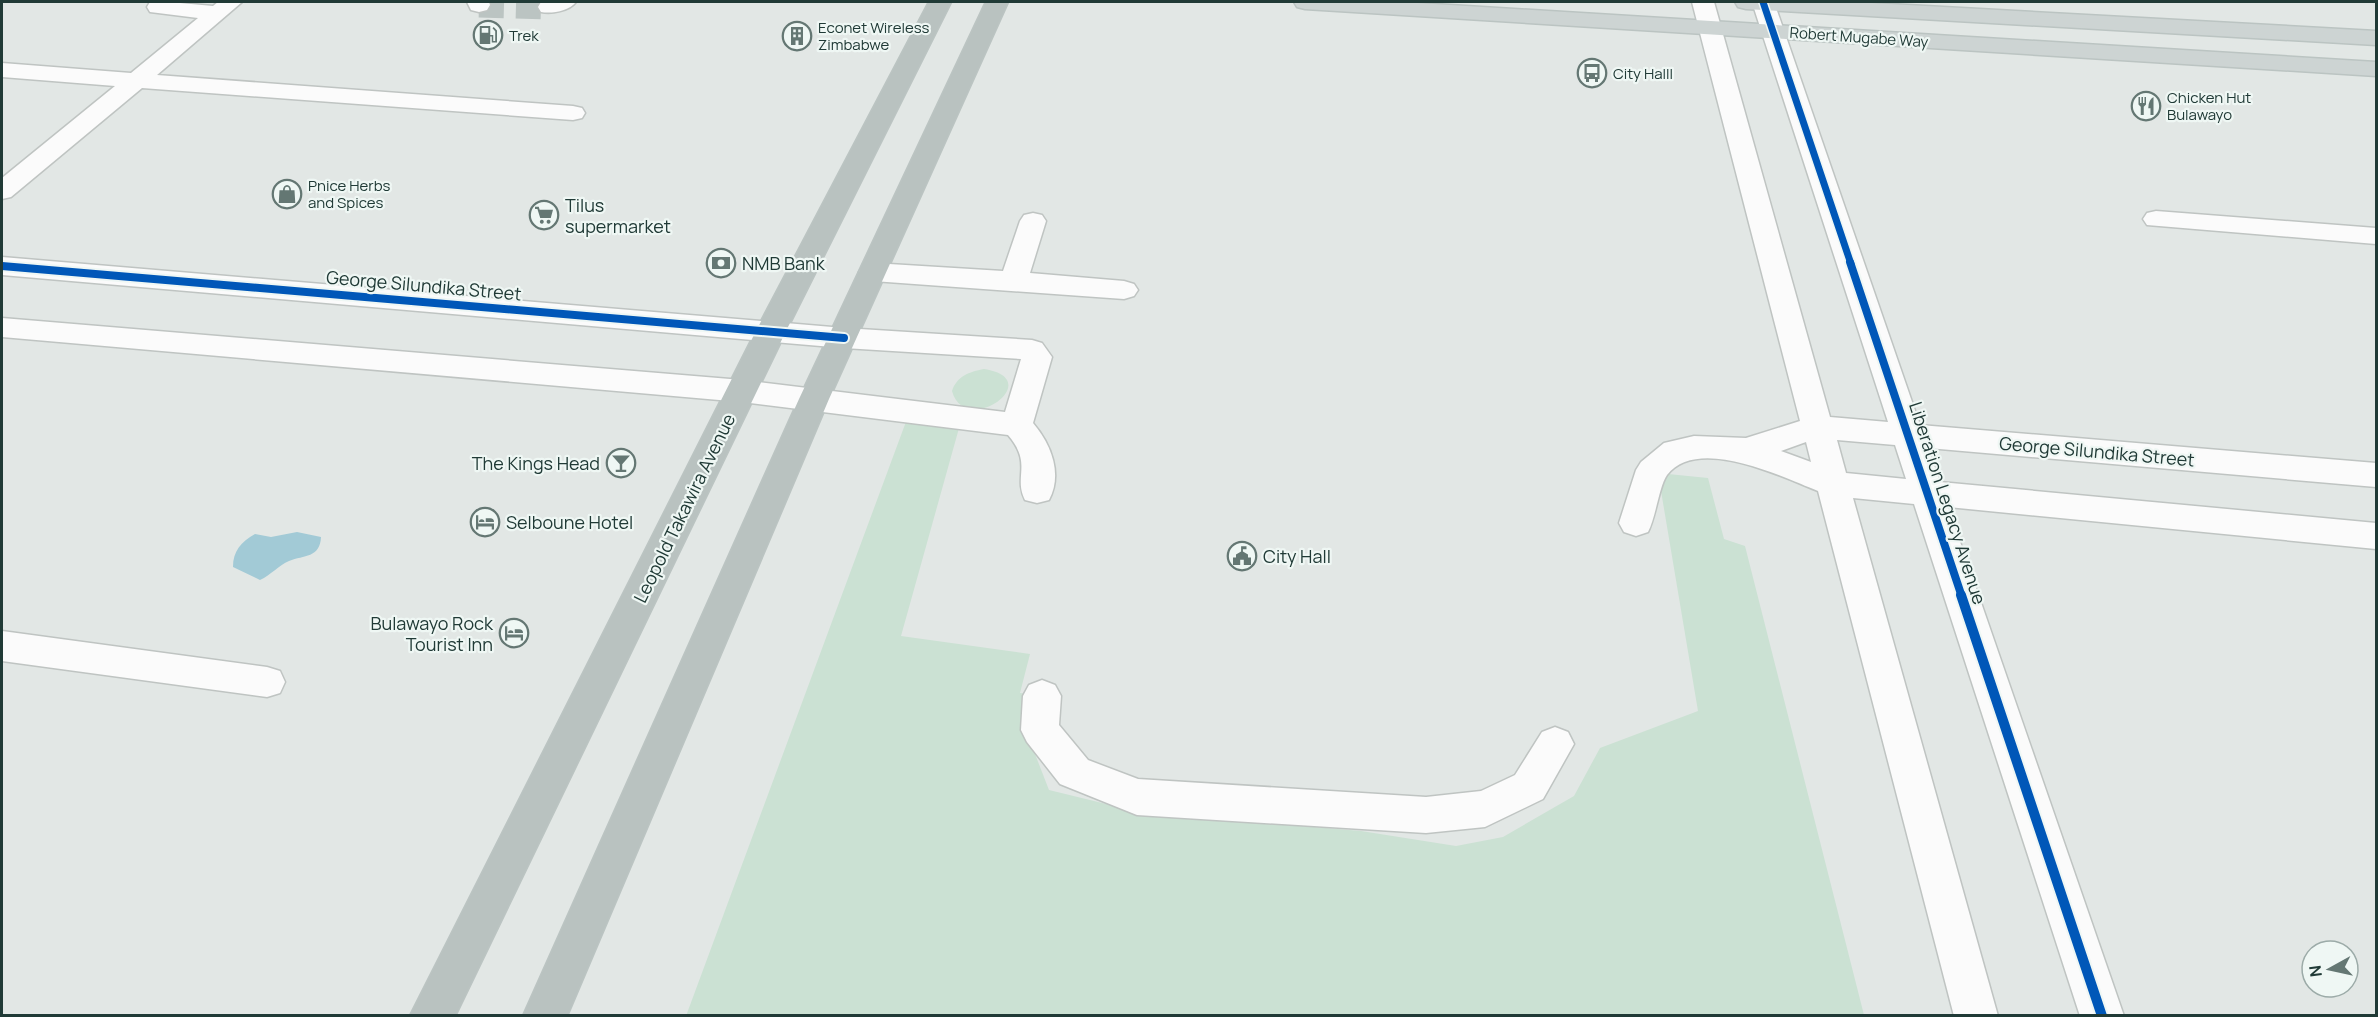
<svg xmlns="http://www.w3.org/2000/svg" width="2378" height="1017" font-family="Manrope,sans-serif">
  <style>
    .green { fill: #cbe1d3 }
    .water { fill: #a2cad6 }
    .lines { fill: none; stroke-linecap: round; stroke-linejoin: round }
    .minor-tunnel { stroke: #bbc4c2; stroke-width: 25; stroke-dasharray: 25 12; stroke-linecap: butt }
    .minor-casing { stroke: #bfc4c2; stroke-width: 3 }
    .major-casing { stroke: #bbc4c2; stroke-width: 3 }
    .highway-casing { stroke: #bbc4c2; stroke-width: 3 }
    .minor { fill: #fbfbfb; fill-rule: evenodd }
    .major { fill: #cdd4d3; fill-rule: evenodd }
    .highway { fill: #b9c2c0; fill-rule: evenodd }
    .cycleway-far2-casing { stroke: #eff7f4; stroke-width: 10 }
    .cycleway-far1-casing { stroke: #eff7f4; stroke-width: 12 }
    .cycleway-casing { stroke: #eff7f4; stroke-width: 14 }
    .cycleway-far2 { stroke: #0057b8; stroke-width: 7 }
    .cycleway-far1 { stroke: #0057b8; stroke-width: 8 }
    .cycleway { stroke: #0057b8; stroke-width: 10 }
    .labels { text-anchor: middle; dominant-baseline: central; stroke-width: 4.5; stroke-linejoin: round; paint-order: stroke }
    .far-poi-label { font-size: 15px; fill: #203a36; stroke: #eff7f4; text-anchor: start }
    .far-street-label { font-size: 15px; fill: #203a36; stroke: #eff7f4 }
    .poi-label { font-size: 18px; fill: #203a36; stroke: #eff7f4; text-anchor: start }
    .street-label { font-size: 18px; fill: #203a36; stroke: #eff7f4 }
  </style>
  <rect width="100%" height="100%" fill="#e2e7e5"/>
  <path class="green" d="M 984,369 C 1049,379 965,439 952,391 C 957,376 969,372 984,369 Z
    M 907,419 L 961,421 L 901,636 L 1030,654 L 1020,693 L 1038,695 L 1028,736 L 1049,790 L 1139,812 L 1361,831 L 1456,846 L 1503,837 L 1574,796 L 1600,748 L 1698,711 L 1658,473 L 1708,478 L 1724,539 L 1745,546 L 1864,1015 L 686,1016 Z"/>
  <path class="water" d="M 297,532 L 321,537 C 320,558 304,555 289,561 C 279,565 271,575 260,580 L 233,567 C 233,551 241,542 255,534 L 271,537 Z"/>
  <g class="lines">
    <path class="minor-tunnel" d="M 479,5 L 549,7"/>
    <g class="minor-casing">
      <path id="minor" d="M 150,2 L 169,2 L 213,6 L 218,2 L 242,2 L 157,75 L 573,106 L 582,108 L 585,113 L 582,118 L 573,120 L 142,88 L 11,197 L 2,199 L 2,178 L 115,86 L 2,77 L 2,63 L 131,73 L 198,18 L 150,12 L 147,7 Z
        M 467,2 L 489,2 L 490,5 L 487,10 L 479,12 L 471,10 Z
        M 541,2 L 576,2 C 569,11 552,14 541,12 L 538,7 Z
        M 1692,2 L 1714,2 L 1830,417 L 1888,422 L 1752,2 L 1774,2 L 1920,425 L 2376,463 L 2376,487 L 1928,448 L 1940,482 L 2376,523 L 2376,549 L 1948,507 L 2124,1016 L 2080,1016 L 1914,504 L 1853,498 L 1998,1016 L 1954,1016 L 1818,491 C 1782,477 1698,435 1667,475 C 1659,486 1656,517 1648,532 L 1636,536 L 1624,532 L 1619,523 L 1636,470 L 1641,462 L 1664,443 L 1694,436 L 1746,438 L 1800,421 ZM 1837,440 L 1895,445 L 1906,479 L 1846,473 ZM 1806,442 L 1811,462 L 1781,451 Z
        M 2156,211 L 2376,228 L 2376,244 L 2147,225 L 2143,219 L 2147,213 Z
        M 1033,213 L 1042,215 L 1046,221 L 1030,273 L 1124,281 L 1134,284 L 1138,290 L 1134,296 L 1124,299 L 873,281 L 863,278 L 859,272 L 863,266 L 873,263 L 1003,271 L 1020,221 L 1024,215 Z
        M 2,257 L 844,328 L 1032,340 L 1042,343 L 1052,357 L 1033,423 C 1051,444 1063,474 1049,500 L 1037,503 L 1025,500 C 1013,476 1033,464 1008,435 L 742,402 L 2,337 L 2,318 L 742,380 L 1005,412 L 1021,359 L 844,348 L 2,275 Z
        M 2,631 L 267,667 L 280,671 L 285,682 L 280,693 L 267,697 L 2,661 Z
        M 1042,680 L 1055,685 L 1061,696 L 1059,725 L 1088,760 L 1138,779 L 1426,797 L 1481,791 L 1515,775 L 1542,732 L 1555,727 L 1568,732 L 1574,744 L 1543,799 L 1485,827 L 1426,833 L 1137,815 L 1060,784 L 1027,742 L 1021,730 L 1023,696 L 1029,685 Z"/>
    </g>
    <g class="major-casing">
      <path id="major" d="M 1294,2 L 1402,2 L 2376,62 L 2376,76 L 1305,9 L 1297,7 Z
        M 1735,2 L 1853,2 L 2376,31 L 2376,45 L 1746,9 L 1738,7 Z"/>
    </g>
    <g class="highway-casing">
      <path id="highway" d="M 929,2 L 951,2 L 786,331 L 455,1016 L 410,1016 L 756,331 Z
        M 986,2 L 1008,2 L 829,399 L 567,1016 L 523,1016 L 799,399 Z"/>
    </g>
    <use href="#minor" class="minor"/>
    <use href="#major" class="major"/>
    <use href="#highway" class="highway"/>
    <g class="cycleway-far2-casing">
      <path id="cycleway-far2" d="M 1763,2 L 1851,264"/>
    </g>
    <g class="cycleway-far1-casing">
      <path id="cycleway-far1" d="M 1850,262 L 1962,597
        M 2,266 L 844,338"/>
    </g>
    <g class="cycleway-casing">
      <path id="cycleway" d="M 1961,595 L 2102,1016"/>
    </g>
    <use href="#cycleway-far2" class="cycleway-far2"/>
    <use href="#cycleway-far1" class="cycleway-far1"/>
    <use href="#cycleway" class="cycleway"/>
  </g>
  <defs>
    <g id="fuel-ring" transform="scale(1.5)"><circle r="9.5" fill="#eff7f4" stroke="#647773" stroke-width="1.5"/><path d="M-5.5-6h7V0h2V4h1.3V-2.5L3-4.5l.8-.8L6-3V5H2.5V1h-1V6h-7ZM-4.2-4.7v3.2H.2V-4.7Z" fill="#647773"/></g>
    <g id="building-ring" transform="scale(1.5)"><circle r="9.5" fill="#eff7f4" stroke="#647773" stroke-width="1.5"/><path d="M-4-6H4V6H1V3H-1V6H-4ZM-2.5-4.3h1.7v1.8h-1.7ZM.8-4.3h1.7v1.8H.8ZM-2.5-1h1.7V.8h-1.7ZM.8-1h1.7V.8H.8Z" fill="#647773"/></g>
    <g id="bus-ring" transform="scale(1.5)"><circle r="9.5" fill="#eff7f4" stroke="#647773" stroke-width="1.5"/><path d="M-5-6H5V4H4V6H2V4H-2V6H-4V4H-5ZM-3.5-4V0h7V-4ZM-3.5 1.2v1.5H-2V1.2ZM2 1.2v1.5H3.5V1.2Z" fill="#647773"/></g>
    <g id="restaurant-ring" transform="scale(1.5)"><circle r="9.5" fill="#eff7f4" stroke="#647773" stroke-width="1.5"/><path d="M-5-6h1v4h1v-4h1v4h1v-4h1v5L-1.5 .5V6h-2V.5L-5-1ZM5-6V6H3V1.5H1.5Q1.5-4 5-6Z" fill="#647773"/></g>
    <g id="shop-ring" transform="scale(1.5)"><circle r="9.5" fill="#eff7f4" stroke="#647773" stroke-width="1.5"/><path d="M-5-2.5h2.3a2.7 3.5 0 0 1 5.4 0H5L5.5 6h-11ZM-1.5-2.5h3a1.5 2.3 0 0 0-3 0Z" fill="#647773"/></g>
    <g id="supermarket-ring" transform="scale(1.5)"><circle r="9.5" fill="#eff7f4" stroke="#647773" stroke-width="1.5"/><path d="M-6-5.5h2.5l.6 2H6L4.5 2H-2.5L-4.4-4H-6ZM-1.5 3.2a1.3 1.3 0 1 0 .1 0ZM3 3.2a1.3 1.3 0 1 0 .1 0Z" fill="#647773"/></g>
    <g id="bank-ring" transform="scale(1.5)"><circle r="9.5" fill="#eff7f4" stroke="#647773" stroke-width="1.5"/><path d="M-6-4H6V4H-6ZM0-2.3a2.3 2.3 0 1 0 0 4.6a2.3 2.3 0 1 0 0-4.6Z" fill="#647773"/></g>
    <g id="bar-ring" transform="scale(1.5)"><circle r="9.5" fill="#eff7f4" stroke="#647773" stroke-width="1.5"/><path d="M-6-5H6L.8 .8V4.5H3.5V6h-7V4.5H-.8V.8Z" fill="#647773"/></g>
    <g id="hotel-ring" transform="scale(1.5)"><circle r="9.5" fill="#eff7f4" stroke="#647773" stroke-width="1.5"/><path d="M-6-4.5h1.5V1H6V5H4.5V3h-9V5H-6ZM-4 0a1.8 1.8 0 1 1 3.6 0ZM.5 0V-2.5h3Q6-2.5 6 0Z" fill="#647773"/></g>
    <g id="civic-ring" transform="scale(1.5)"><circle r="9.5" fill="#eff7f4" stroke="#647773" stroke-width="1.5"/><path d="M-.6-6.5H3V-4.5H.6V-3L4-1V1h2V6H-6V1h2V-1L-.6-3ZM-1.2 2.5V6h2.4V2.5Z" fill="#647773"/></g>
  </defs>
  <g fill-rule="evenodd">
    <use href="#fuel-ring" x="488" y="35"/>
    <use href="#building-ring" x="797" y="36"/>
    <use href="#bus-ring" x="1592" y="73"/>
    <use href="#restaurant-ring" x="2146" y="106"/>
    <use href="#shop-ring" x="287" y="194"/>
    <use href="#supermarket-ring" x="544" y="215"/>
    <use href="#bank-ring" x="721" y="263"/>
    <use href="#bar-ring" x="621" y="463"/>
    <use href="#hotel-ring" x="485" y="522"/>
    <use href="#civic-ring" x="1242" y="556"/>
    <use href="#hotel-ring" x="514" y="633"/>
  </g>
  <g class="labels">
    <g class="far-poi-label">
      <text x="818" y="27">Econet Wireless<tspan x="818" dy="17">Zimbabwe</tspan></text>
      <text x="509" y="35">Trek</text>
      <text x="1613" y="73">City Halll</text>
      <text x="2167" y="97">Chicken Hut<tspan x="2167" dy="17">Bulawayo</tspan></text>
      <text x="308" y="185">Pnice Herbs<tspan x="308" dy="17">and Spices</tspan></text>
    </g>
    <g class="far-street-label">
      <text transform="translate(1859 37) rotate(4)">Robert Mugabe Way</text>
    </g>
    <g class="poi-label">
      <text x="565" y="205">Tilus<tspan x="565" dy="21">supermarket</tspan></text>
      <text x="742" y="263">NMB Bank</text>
      <text x="600" y="463" text-anchor="end">The Kings Head</text>
      <text x="506" y="522">Selboune Hotel</text>
      <text x="1263" y="556">City Hall</text>
      <text x="493" y="623" text-anchor="end">Bulawayo Rock<tspan x="493" dy="21">Tourist Inn</tspan></text>
    </g>
    <g class="street-label">
      <text transform="translate(424 285) rotate(5)">George Silundika Street</text>
      <text transform="translate(2097 451) rotate(5)">George Silundika Street</text>
      <text transform="translate(1948 503) rotate(72)">Liberation Legacy Avenue</text>
      <text transform="translate(684 508) rotate(-64)">Leopold Takawira Avenue</text>
    </g>
  </g>
  <rect width="2378" height="1017" fill="none" stroke="#203a36" stroke-width="6"/>
  <g transform="translate(2330 969) rotate(262)"><circle r="28" fill="#eff7f4" stroke="#9caba8" stroke-width="1.5"/>
  <path d="M0-4.5L10 22L0 15L-10 22Z" fill="#647773"/>
  <text y="-9" font-size="16" font-weight="bold" text-anchor="middle" fill="#203a36">N</text>
  </g>
</svg>
